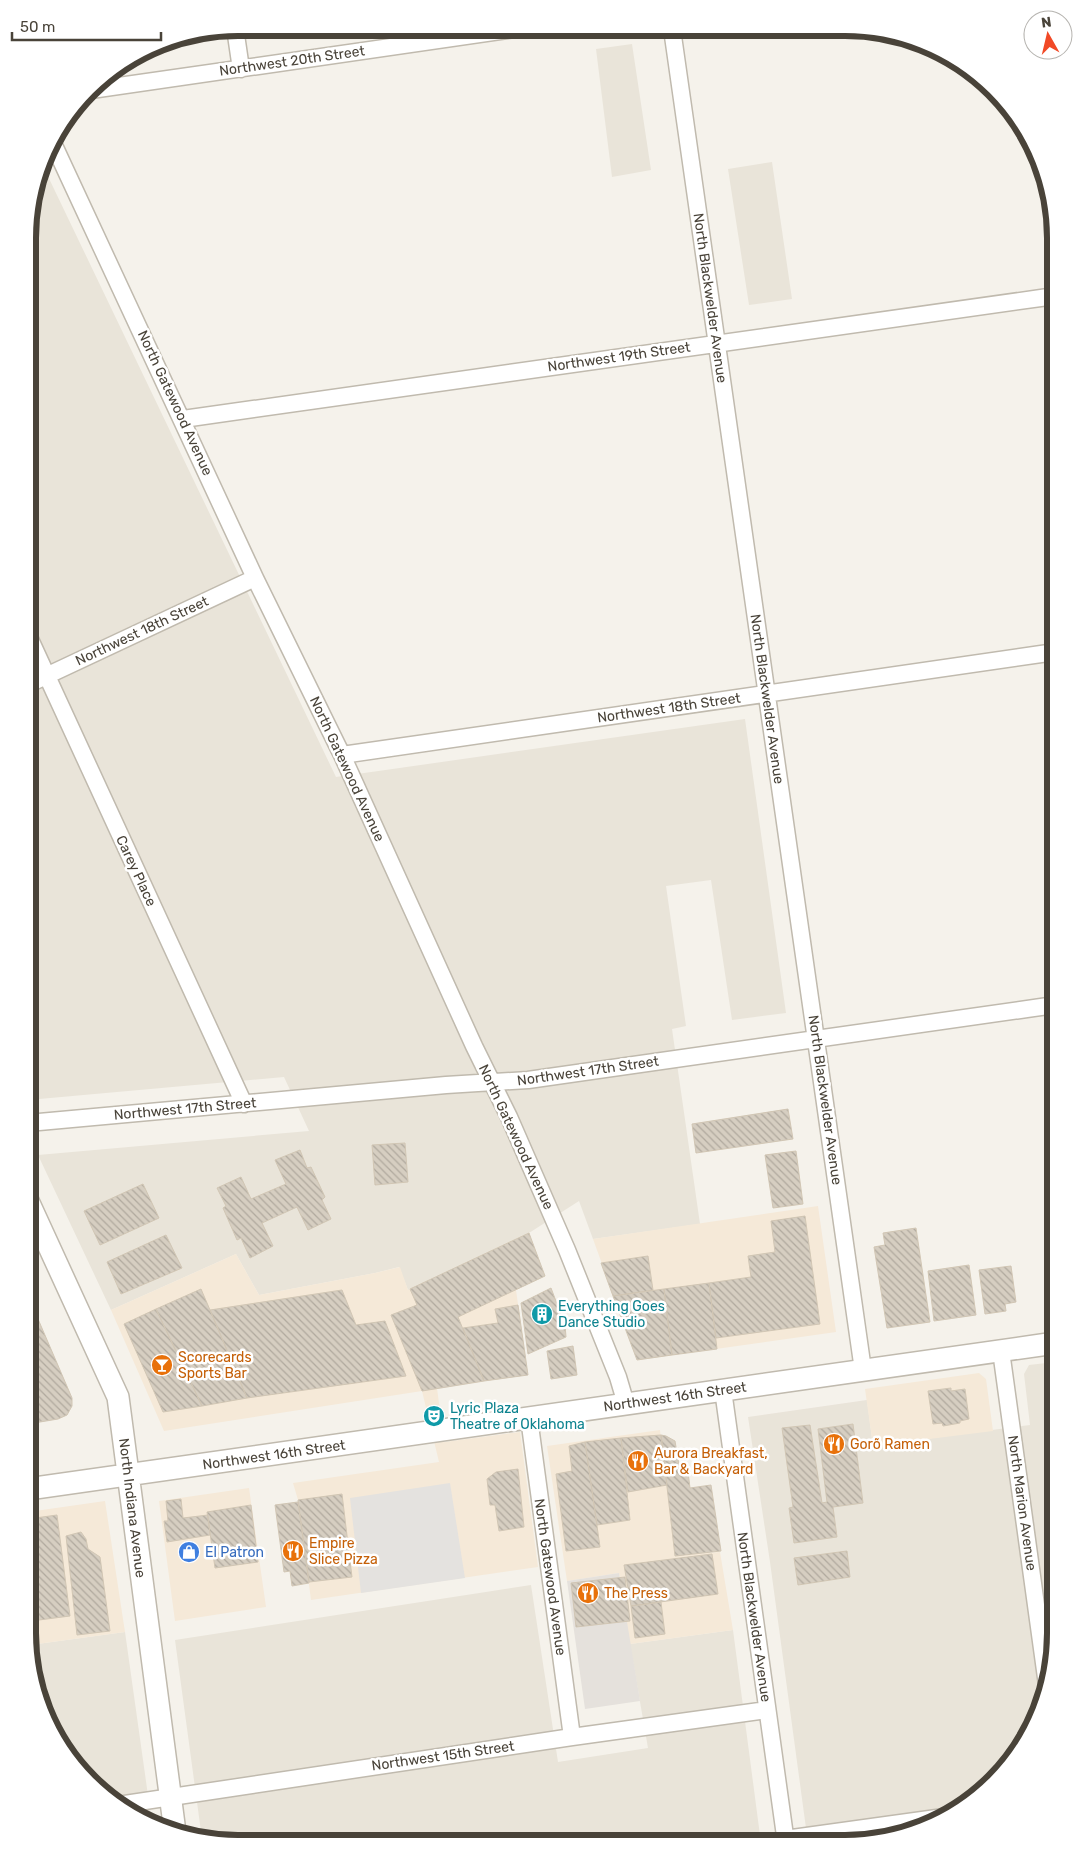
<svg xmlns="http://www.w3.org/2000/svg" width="1083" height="1871" font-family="Rubik,sans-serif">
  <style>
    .residential { fill: #e9e4d9 }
    .commercial { fill: #f5e9d8 }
    .industrial { fill: #e5e1dc }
    .parking { fill: #e4e2df }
    .building { fill: url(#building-back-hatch); stroke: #d1c6b4 }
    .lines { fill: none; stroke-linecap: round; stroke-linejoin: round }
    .minor-casing { stroke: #c0baae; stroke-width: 19 }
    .tertiary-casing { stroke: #c0baae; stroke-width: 24 }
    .minor { stroke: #fff; stroke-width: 16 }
    .tertiary { stroke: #fff; stroke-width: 21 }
    .labels { text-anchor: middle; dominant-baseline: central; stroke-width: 5; stroke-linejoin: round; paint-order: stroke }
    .street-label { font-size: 14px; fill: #494339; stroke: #fff }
    .culture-label { font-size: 14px; fill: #0d838f; stroke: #fff; text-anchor: start }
    .food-label { font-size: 14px; fill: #c56008; stroke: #fff; text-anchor: start }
    .shop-label { font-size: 14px; fill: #366cbe; stroke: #fff; text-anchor: start }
    .rim { fill: none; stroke: #494339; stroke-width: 6 }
  </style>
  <defs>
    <pattern id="building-back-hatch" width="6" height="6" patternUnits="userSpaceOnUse" patternTransform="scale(1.25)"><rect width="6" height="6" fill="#d6cec1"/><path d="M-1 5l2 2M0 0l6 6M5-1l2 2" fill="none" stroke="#b0a99e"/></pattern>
  </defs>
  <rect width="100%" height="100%" fill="#f5f2eb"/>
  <path class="residential" d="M 632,44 L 651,170 L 612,177 L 596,49 Z
    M 772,162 L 792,299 L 749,305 L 728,169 Z
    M 43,166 L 336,777 L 745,719 L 786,1013 L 732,1020 L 711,880 L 666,886 L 686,1026 L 672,1029 L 700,1224 L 593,1239 L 579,1201 L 529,1233 L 408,1290 L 399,1267 L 375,1273 L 259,1295 L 236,1254 L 111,1310 L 38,1155 L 309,1131 L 284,1077 L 28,1100 L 29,211 Z
    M 1055,1362 L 1055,1647 L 1044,1701 L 1012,1761 L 973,1800 L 925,1828 L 845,1843 L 808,1843 L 770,1562 L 748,1417 L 867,1400 L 873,1446 L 1030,1425 L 1024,1374 L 1029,1365 Z
    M 531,1585 L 558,1762 L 648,1748 L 630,1644 L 733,1630 L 761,1843 L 211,1842 L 202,1839 L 175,1640 Z
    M 125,1632 L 152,1824 L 110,1800 L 71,1761 L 43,1713 L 30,1645 Z"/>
  <path class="commercial" d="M 818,1206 L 836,1332 L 637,1360 L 593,1239 Z
    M 529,1233 L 545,1276 L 516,1290 L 528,1375 L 437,1388 L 444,1442 L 520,1432 L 538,1567 L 311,1600 L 298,1500 L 293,1483 L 439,1462 L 422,1391 L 164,1431 L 111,1310 L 236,1254 L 259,1295 L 375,1273 L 400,1267 L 408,1290 Z
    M 979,1373 L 986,1379 L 993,1431 L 873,1446 L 865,1389 Z
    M 660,1430 L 676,1555 L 720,1552 L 733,1630 L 630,1644 L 619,1573 L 567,1581 L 547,1446 Z
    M 249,1488 L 266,1607 L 175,1621 L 159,1501 Z
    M 105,1501 L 125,1632 L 30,1645 L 28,1633 L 28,1512 Z"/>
  <path class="industrial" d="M 619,1573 L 640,1701 L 585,1709 L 567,1581 Z"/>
  <path class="parking" d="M 450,1483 L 465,1578 L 361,1593 L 350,1498 Z"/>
  <path class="building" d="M 788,1109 L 793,1139 L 696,1153 L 692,1124 Z
    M 405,1143 L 408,1182 L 375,1185 L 372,1145 Z
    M 300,1150 L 307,1168 L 311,1167 L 325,1197 L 322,1200 L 331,1219 L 308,1230 L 297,1207 L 262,1223 L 273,1246 L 250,1258 L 241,1238 L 237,1240 L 223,1208 L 226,1206 L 217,1188 L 241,1177 L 251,1199 L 286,1184 L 275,1160 Z
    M 796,1151 L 803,1204 L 773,1208 L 765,1155 Z
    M 143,1184 L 159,1218 L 100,1245 L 84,1211 Z
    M 805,1216 L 820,1324 L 716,1338 L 709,1283 L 751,1277 L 748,1256 L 775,1252 L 771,1221 Z
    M 916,1228 L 930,1322 L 887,1328 L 874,1247 L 885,1245 L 883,1233 Z
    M 529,1233 L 545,1276 L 458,1317 L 484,1381 L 422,1391 L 391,1315 L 417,1305 L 410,1289 Z
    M 166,1235 L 182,1268 L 121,1294 L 107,1262 Z
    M 648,1256 L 653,1290 L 613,1296 L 601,1263 Z
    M 969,1265 L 976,1315 L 934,1321 L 928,1271 Z
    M 1011,1266 L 1016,1302 L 1005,1304 L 1006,1311 L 985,1314 L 979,1270 Z
    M 709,1283 L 717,1349 L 672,1355 L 664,1289 Z
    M 551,1288 L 565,1325 L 566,1337 L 528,1354 L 521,1303 Z
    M 201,1289 L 210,1310 L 247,1398 L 202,1406 L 156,1309 Z
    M 664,1289 L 672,1355 L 637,1360 L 613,1296 Z
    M 342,1290 L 356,1325 L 385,1321 L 406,1376 L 247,1398 L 210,1310 Z
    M 518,1305 L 528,1375 L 484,1381 L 463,1328 L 498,1323 L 495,1309 Z
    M 156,1309 L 202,1406 L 163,1412 L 124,1324 Z
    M 28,1312 L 35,1312 L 72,1398 L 72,1406 L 67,1415 L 58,1419 L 28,1424 Z
    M 573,1346 L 577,1375 L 551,1379 L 547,1351 Z
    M 951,1388 L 951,1391 L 965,1389 L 969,1419 L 960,1421 L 960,1423 L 943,1426 L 942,1423 L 933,1424 L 928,1391 Z
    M 853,1424 L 863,1503 L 833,1507 L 837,1537 L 794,1543 L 789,1508 L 793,1507 L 782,1428 L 810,1425 L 822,1503 L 827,1502 L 818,1429 Z
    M 661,1435 L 667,1485 L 628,1492 L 621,1438 Z
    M 661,1435 L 666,1436 L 675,1441 L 679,1465 L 687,1464 L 690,1488 L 711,1485 L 721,1551 L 675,1556 Z
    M 621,1438 L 630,1520 L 597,1525 L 585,1442 Z
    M 585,1442 L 600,1547 L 566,1551 L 556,1474 L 572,1471 L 569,1446 Z
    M 518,1469 L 524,1527 L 499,1531 L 495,1505 L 490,1505 L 487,1479 L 496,1472 Z
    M 342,1494 L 352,1577 L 309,1582 L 298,1500 Z
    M 181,1499 L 183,1518 L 208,1515 L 210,1535 L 167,1542 L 164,1521 L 168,1521 L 166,1501 Z
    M 298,1502 L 309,1583 L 292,1586 L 290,1571 L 284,1572 L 275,1505 Z
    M 251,1505 L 258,1562 L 215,1568 L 207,1512 Z
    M 57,1515 L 70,1616 L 39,1620 L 36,1593 L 28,1594 L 28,1519 Z
    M 81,1532 L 86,1539 L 88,1549 L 100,1557 L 110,1631 L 77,1635 L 66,1536 Z
    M 847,1551 L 850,1577 L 798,1585 L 794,1558 Z
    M 712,1554 L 718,1594 L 631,1606 L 624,1565 Z
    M 625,1577 L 630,1621 L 576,1627 L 571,1583 Z
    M 661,1602 L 665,1634 L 635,1638 L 631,1606 Z"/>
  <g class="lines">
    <g class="minor-casing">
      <path id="minor" d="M 235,28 L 241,69
        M 672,29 L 863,1370
        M 91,90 L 522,28
        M 52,141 L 255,578 L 342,755 L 474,1046 L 509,1117 L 567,1250 L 618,1377 L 626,1404
        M 183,419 L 1055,296
        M 29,637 L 244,1104
        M 29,684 L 255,578
        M 342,755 L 1055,652
        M 28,1123 L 446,1085 L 528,1080 L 1055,1005
        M 1001,1351 L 1047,1685
        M 723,1390 L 786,1843
        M 529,1418 L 572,1737
        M 118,1805 L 572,1737 L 767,1710
        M 785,1839 L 944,1817"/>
    </g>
    <g class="tertiary-casing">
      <path id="tertiary" d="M 28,1201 L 118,1397 L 175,1832
        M 28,1489 L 1055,1343"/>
    </g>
    <use href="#minor" class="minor"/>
    <use href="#tertiary" class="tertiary"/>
  </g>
  <defs>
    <g id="building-disc" transform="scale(1.125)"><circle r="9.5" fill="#0f9aa8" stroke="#fff"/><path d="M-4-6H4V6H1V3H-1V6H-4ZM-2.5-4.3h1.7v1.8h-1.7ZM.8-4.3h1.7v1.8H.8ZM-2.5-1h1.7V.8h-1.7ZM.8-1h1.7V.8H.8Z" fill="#fff"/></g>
    <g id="bar-disc" transform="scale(1.125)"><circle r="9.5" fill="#e8710a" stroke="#fff"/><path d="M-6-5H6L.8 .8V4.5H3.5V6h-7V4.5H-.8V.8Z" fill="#fff"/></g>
    <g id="theatre-disc" transform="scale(1.125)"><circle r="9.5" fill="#0f9aa8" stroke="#fff"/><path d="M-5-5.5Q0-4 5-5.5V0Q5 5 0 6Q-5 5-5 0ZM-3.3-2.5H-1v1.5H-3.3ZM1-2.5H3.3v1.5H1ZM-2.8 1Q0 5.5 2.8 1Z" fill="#fff"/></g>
    <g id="restaurant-disc" transform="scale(1.125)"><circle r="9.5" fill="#e8710a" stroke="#fff"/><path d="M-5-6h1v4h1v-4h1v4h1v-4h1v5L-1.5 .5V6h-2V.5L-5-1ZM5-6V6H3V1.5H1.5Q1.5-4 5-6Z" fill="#fff"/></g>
    <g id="shop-disc" transform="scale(1.125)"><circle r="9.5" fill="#3f7fe0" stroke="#fff"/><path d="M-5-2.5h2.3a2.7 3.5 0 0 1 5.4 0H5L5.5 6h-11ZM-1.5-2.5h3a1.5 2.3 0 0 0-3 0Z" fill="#fff"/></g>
  </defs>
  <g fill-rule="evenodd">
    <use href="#building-disc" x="542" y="1314"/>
    <use href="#bar-disc" x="162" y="1365"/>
    <use href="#theatre-disc" x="434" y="1416"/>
    <use href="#restaurant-disc" x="834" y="1444"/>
    <use href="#restaurant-disc" x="638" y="1461"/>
    <use href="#restaurant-disc" x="293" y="1551"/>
    <use href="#shop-disc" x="189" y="1552"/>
    <use href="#restaurant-disc" x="588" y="1593"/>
  </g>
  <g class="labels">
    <g class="street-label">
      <text transform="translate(292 61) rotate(-8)">Northwest 20th Street</text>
      <text transform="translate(710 298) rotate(82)">North Blackwelder Avenue</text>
      <text transform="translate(619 357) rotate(-8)">Northwest 19th Street</text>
      <text transform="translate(175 403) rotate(65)">North Gatewood Avenue</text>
      <text transform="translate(142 631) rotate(-25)">Northwest 18th Street</text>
      <text transform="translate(767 699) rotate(82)">North Blackwelder Avenue</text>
      <text transform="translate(669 708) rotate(-8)">Northwest 18th Street</text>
      <text transform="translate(347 769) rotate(65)">North Gatewood Avenue</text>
      <text transform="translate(136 871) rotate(65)">Carey Place</text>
      <text transform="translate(588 1071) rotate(-8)">Northwest 17th Street</text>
      <text transform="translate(825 1100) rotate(82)">North Blackwelder Avenue</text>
      <text transform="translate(185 1109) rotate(-5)">Northwest 17th Street</text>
      <text transform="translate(516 1137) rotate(65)">North Gatewood Avenue</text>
      <text transform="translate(675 1397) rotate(-8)">Northwest 16th Street</text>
      <text transform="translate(274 1455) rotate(-8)">Northwest 16th Street</text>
      <text transform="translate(1022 1503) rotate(82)">North Marion Avenue</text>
      <text transform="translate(132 1508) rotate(83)">North Indiana Avenue</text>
      <text transform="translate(550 1577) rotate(82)">North Gatewood Avenue</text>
      <text transform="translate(754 1617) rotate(82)">North Blackwelder Avenue</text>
      <text transform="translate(443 1756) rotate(-8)">Northwest 15th Street</text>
    </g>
    <g class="culture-label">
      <text x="558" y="1306">Everything Goes<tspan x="558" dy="16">Dance Studio</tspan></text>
      <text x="450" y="1408">Lyric Plaza<tspan x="450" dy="16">Theatre of Oklahoma</tspan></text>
    </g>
    <g class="food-label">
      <text x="178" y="1357">Scorecards<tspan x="178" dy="16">Sports Bar</tspan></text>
      <text x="850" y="1444">Gorõ Ramen</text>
      <text x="654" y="1453">Aurora Breakfast,<tspan x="654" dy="16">Bar &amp; Backyard</tspan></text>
      <text x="309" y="1543">Empire<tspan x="309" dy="16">Slice Pizza</tspan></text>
      <text x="604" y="1593">The Press</text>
    </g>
    <g class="shop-label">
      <text x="205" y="1552">El Patron</text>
    </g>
  </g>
  <path d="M0 0H1083V1871H0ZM238 36H845A202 202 0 0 1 1047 238V1633A202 202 0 0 1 845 1835H238A202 202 0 0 1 36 1633V238A202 202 0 0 1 238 36Z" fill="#fff" fill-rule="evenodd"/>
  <path class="rim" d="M238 36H845A202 202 0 0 1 1047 238V1633A202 202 0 0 1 845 1835H238A202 202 0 0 1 36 1633V238A202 202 0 0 1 238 36Z"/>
  <g transform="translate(1048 35) rotate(352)"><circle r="24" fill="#ffffff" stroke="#b6b4b0"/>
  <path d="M0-4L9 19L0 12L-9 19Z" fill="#f14926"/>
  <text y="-8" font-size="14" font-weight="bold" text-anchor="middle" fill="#494339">N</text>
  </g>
  <path d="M12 32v8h149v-8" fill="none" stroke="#494339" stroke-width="2.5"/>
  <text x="20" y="32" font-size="15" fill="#494339" stroke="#ffffff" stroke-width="4" paint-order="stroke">50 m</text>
</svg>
